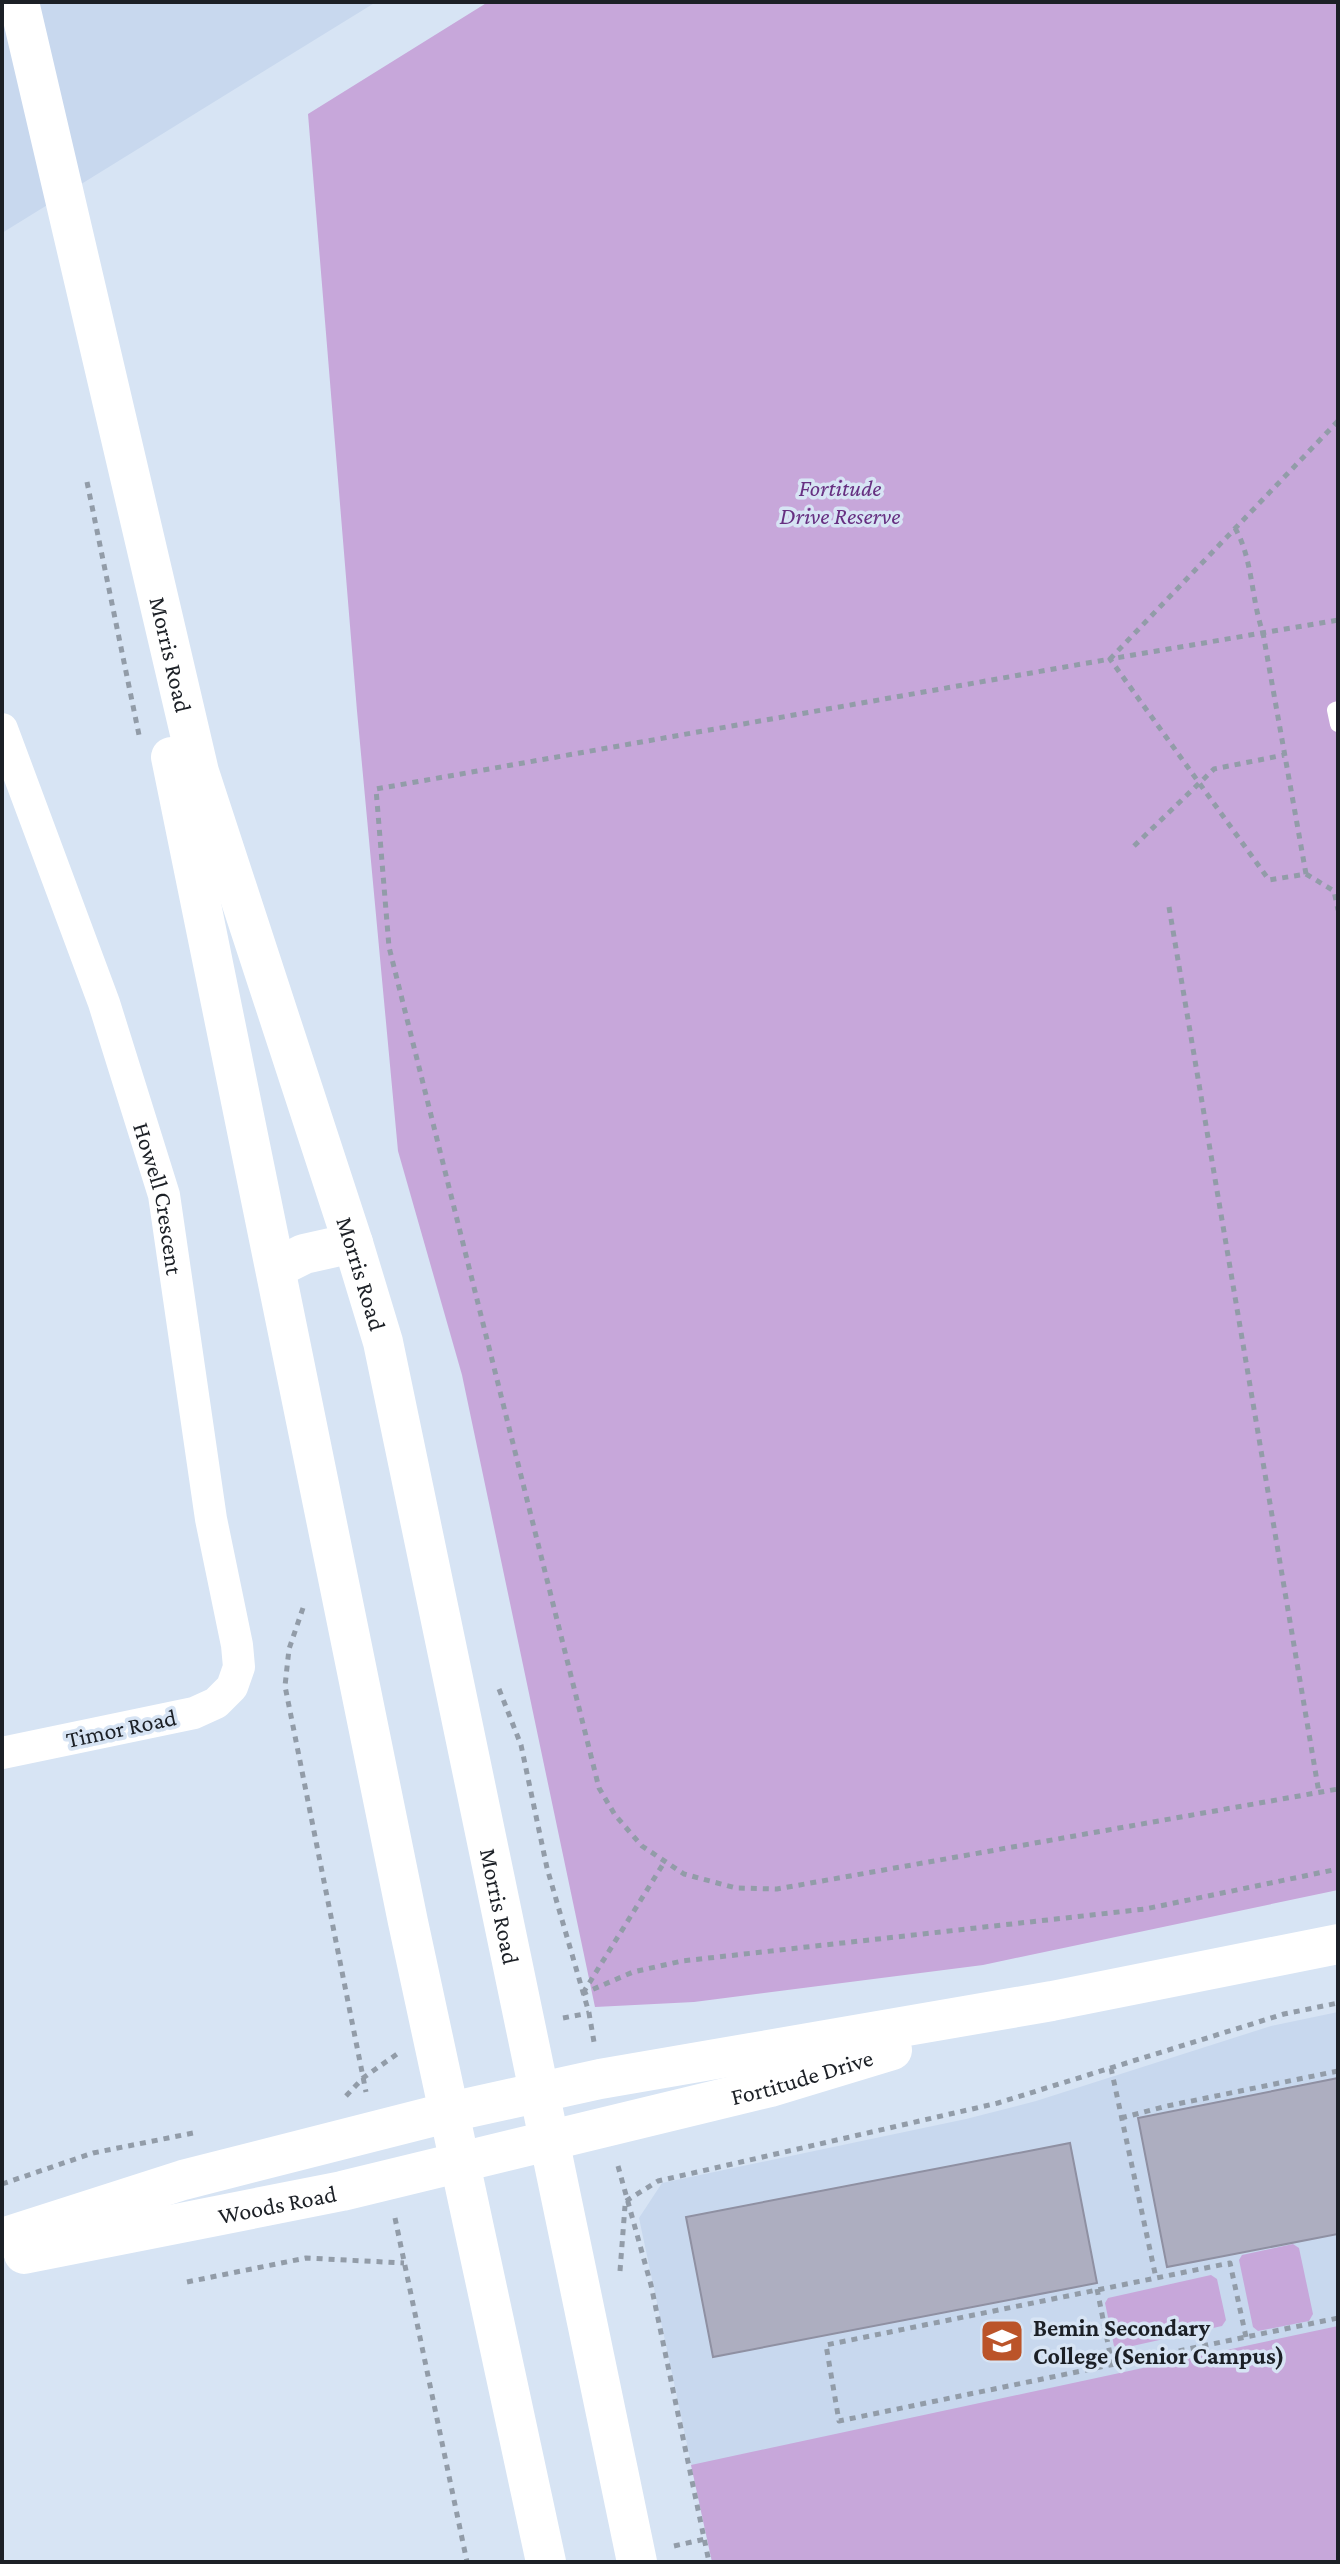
<svg xmlns="http://www.w3.org/2000/svg" width="1340" height="2564" font-family="'Crimson Pro',serif">
  <style>
    .built { fill: #c8d8ee }
    .green { fill: #c7a7da }
    .building { fill: #adaec0; stroke: #8f90a2; stroke-width: 2 }
    .lines { fill: none; stroke-linecap: round; stroke-linejoin: round }
    .path { stroke: #929ca8; stroke-width: 5; stroke-dasharray: 6 6; stroke-linecap: butt }
    .service { stroke: #fff; stroke-width: 16 }
    .minor { stroke: #fff; stroke-width: 32 }
    .tertiary { stroke: #fff; stroke-width: 40 }
    .labels { text-anchor: middle; dominant-baseline: central; stroke-width: 7; stroke-linejoin: round; paint-order: stroke }
    .park-label { font-size: 24px; font-style: italic; fill: #662f81; stroke: #d7e4f4 }
    .street-label { font-size: 24px; fill: #1c2026; stroke: #d7e4f4 }
    .poi-label { font-size: 24px; font-weight: bold; fill: #1c2026; stroke: #d7e4f4; text-anchor: start }
  </style>
  <rect width="100%" height="100%" fill="#d7e4f4"/>
  <path class="built" d="M 2,2 L 376,2 L 2,233 Z
    M 1338,2012 L 1338,2562 L 712,2562 L 639,2218 L 662,2183 L 966,2119 L 1036,2101 L 1271,2026 Z"/>
  <path class="green" d="M 488,2 L 1338,2 L 1338,1890 L 983,1965 L 694,2002 L 595,2007 L 462,1375 L 398,1151 L 357,711 L 308,114 Z
    M 1293,2244 L 1299,2248 L 1313,2314 L 1309,2321 L 1258,2331 L 1253,2327 L 1239,2260 L 1242,2255 Z
    M 1211,2275 L 1217,2279 L 1226,2320 L 1222,2326 L 1119,2349 L 1114,2346 L 1105,2303 L 1108,2298 Z
    M 1338,2326 L 1338,2562 L 712,2562 L 691,2465 Z"/>
  <path class="building" d="M 1338,2078 L 1338,2234 L 1167,2267 L 1138,2118 Z
    M 1070,2143 L 1097,2283 L 713,2357 L 686,2217 Z"/>
  <g class="lines">
    <path class="path" d="M 1338,421 L 1110,659 L 376,789 L 389,947 L 599,1788 L 615,1815 L 642,1846 L 684,1874 L 736,1888 L 777,1889 L 1338,1789
      M 87,482 L 139,735
      M 1235,528 C 1253,559 1251,599 1263,633 L 1306,874 L 1269,880 L 1110,659 L 1338,620
      M 1134,846 L 1214,769 L 1284,755
      M 1306,874 L 1334,891 L 1338,910
      M 1169,907 L 1319,1793
      M 303,1608 L 289,1649 L 285,1686 L 366,2092
      M 499,1689 L 521,1745 L 547,1868 L 589,2013 L 594,2042
      M 583,1993 L 665,1861
      M 582,1994 L 633,1972 L 682,1961 L 1145,1909 L 1338,1869
      M 563,2018 L 589,2013
      M 1111,2068 L 1156,2278
      M 346,2096 L 363,2078 L 397,2054
      M 1121,2118 L 1167,2106 L 1338,2071
      M 618,2166 L 651,2285 L 709,2562
      M 2,2184 L 93,2153 L 193,2133
      M 626,2201 L 658,2181 L 998,2103 L 1284,2014 L 1338,2003
      M 395,2218 L 467,2562
      M 620,2271 L 625,2206
      M 187,2282 L 306,2258 L 404,2263
      M 1097,2289 L 1112,2364
      M 1246,2337 L 1230,2263 L 826,2345 L 839,2421 L 1338,2318
      M 674,2546 L 705,2539"/>
    <path class="service" d="M 1338,709 L 1335,710 L 1338,724"/>
    <path class="minor" id="s1" d="M 2,729 L 104,1003 L 164,1195 L 211,1519 L 237,1645 L 239,1667 L 232,1687 L 216,1703 L 194,1713 L 2,1753"/>
    <g class="tertiary">
      <path id="s2" d="M 19,2 L 199,772 L 353,1243 L 383,1342 L 637,2562"/>
      <path d="M 171,757 L 408,1922 L 546,2562"/>
      <path d="M 276,1268 L 304,1254 L 353,1243"/>
      <path d="M 2,2238 L 183,2180 L 450,2112 L 600,2079 L 1052,2001 L 1338,1944"/>
      <path id="s3" d="M 24,2254 L 342,2191 L 770,2087 L 892,2050"/>
    </g>
  </g>
  <defs>
    <g id="school-square" transform="scale(2.3)"><rect x="-9" y="-9" width="18" height="18" rx="4" fill="#bb5429" stroke="#d7e4f4"/><path d="M0-5L7-2L0 1L-7-2ZM-4 1L0 2.5L4 1V4Q0 6-4 4Z" fill="#fff"/></g>
  </defs>
  <g fill-rule="evenodd">
    <use href="#school-square" x="1002" y="2341"/>
  </g>
  <g class="labels">
    <g class="park-label">
      <text x="840" y="487">Fortitude<tspan x="840" dy="28">Drive Reserve</tspan></text>
    </g>
    <g class="street-label">
      <text stroke="none"><textPath href="#s2" startOffset="670">Morris Road</textPath></text>
      <text stroke="none"><textPath href="#s1" startOffset="496">Howell Crescent</textPath></text>
      <text stroke="none"><textPath href="#s2" startOffset="1318">Morris Road</textPath></text>
      <text transform="translate(121 1728) rotate(-12)">Timor Road</text>
      <text stroke="none"><textPath href="#s2" startOffset="1966">Morris Road</textPath></text>
      <text stroke="none"><textPath href="#s3" startOffset="798">Fortitude Drive</textPath></text>
      <text stroke="none"><textPath href="#s3" startOffset="258">Woods Road</textPath></text>
    </g>
    <g class="poi-label">
      <text x="1033" y="2327">Bemin Secondary<tspan x="1033" dy="28">College (Senior Campus)</tspan></text>
    </g>
  </g>
  <rect width="1340" height="2564" fill="none" stroke="#1c2026" stroke-width="8"/>
</svg>
